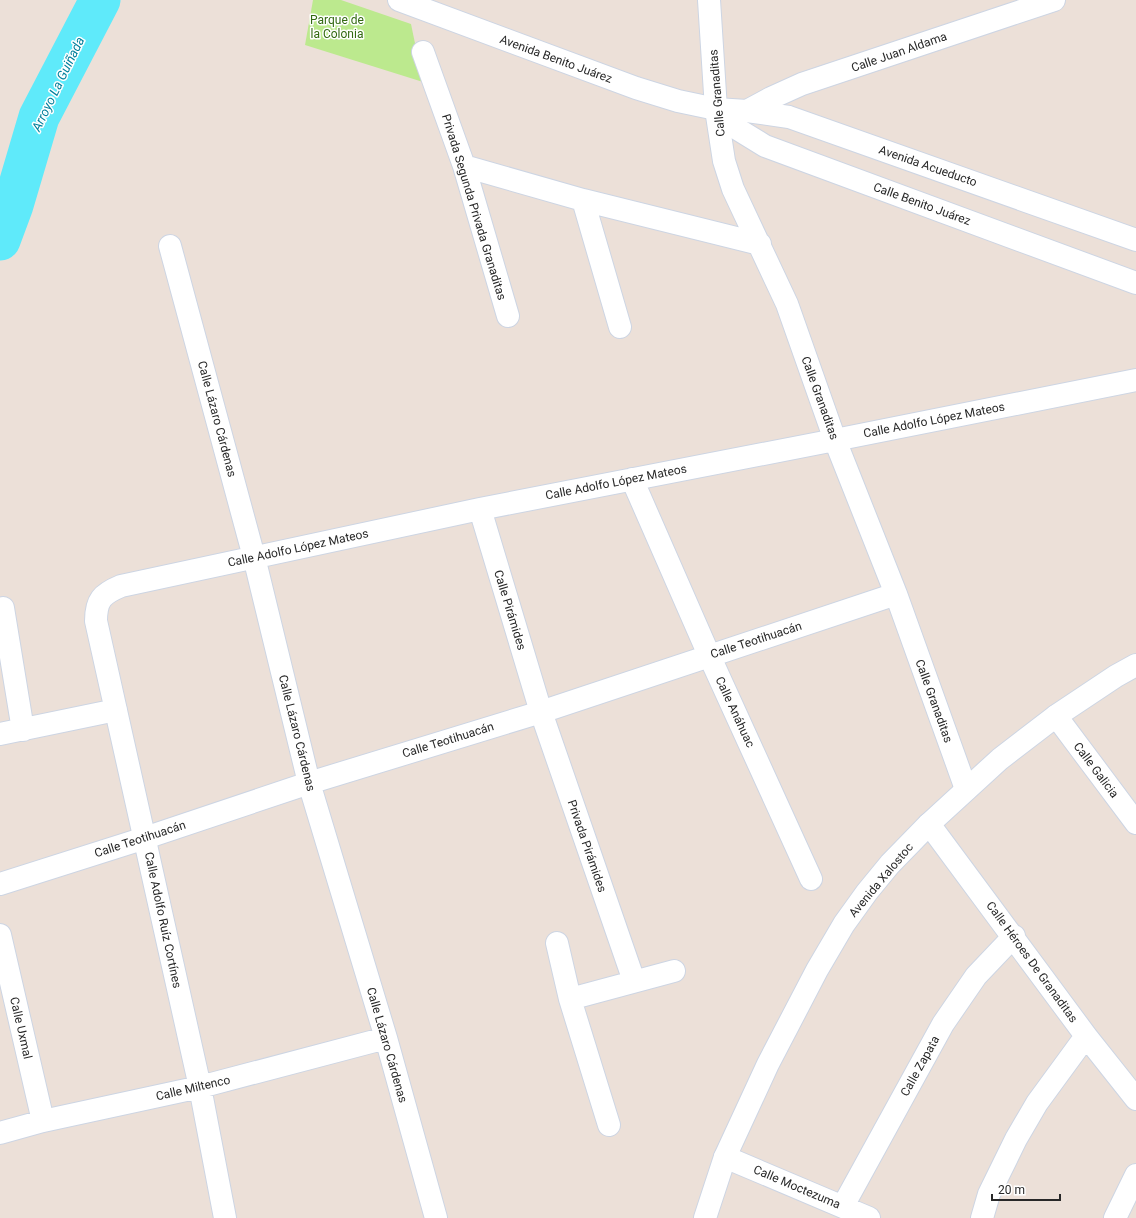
<svg xmlns="http://www.w3.org/2000/svg" width="1136" height="1218" font-family="Roboto,sans-serif">
  <style>
    .green { fill: #bce98e }
    .lines { fill: none; stroke-linecap: round; stroke-linejoin: round }
    .river { stroke: #5feafa; stroke-width: 41 }
    .street-casing { stroke: #cdd5e3; stroke-width: 24 }
    .secondary-casing { stroke: #cdd5e3; stroke-width: 24 }
    .street { stroke: #fff; stroke-width: 22 }
    .secondary { stroke: #fff; stroke-width: 22 }
    .labels { text-anchor: middle; dominant-baseline: central; stroke-width: 3; stroke-linejoin: round; paint-order: stroke }
    .park-label { font-size: 12px; fill: #336a12; stroke: #fff }
    .street-label { font-size: 12px; fill: #282828; stroke: #fff }
    .water-label { font-size: 13px; font-style: italic; fill: #02809c; stroke: #fff }
  </style>
  <rect width="100%" height="100%" fill="#ece0d8"/>
  <path class="green" d="M 313,0 L 341,0 L 411,24 L 423,82 L 305,45 Z"/>
  <g class="lines">
    <path class="river" d="M 0,240 L 13,205 L 39,117 L 100,0"/>
    <g class="street-casing">
      <path id="street" d="M 709,0 L 716,109 L 724,161 L 733,189 L 787,304 L 835,440 L 896,594 L 966,789
        M 423,52 L 464,166 L 508,316
        M 716,109 L 739,130 L 765,146 L 1136,283
        M 747,111 L 771,98 L 802,84 L 1054,0
        M 464,166 L 583,200 L 760,244
        M 583,200 L 620,327
        M 170,246 L 254,557 L 309,783 L 386,1038 L 436,1218
        M 632,479 L 709,655 L 811,879
        M 480,509 L 541,712 L 634,981
        M 3,608 L 23,730
        M 1056,716 L 1136,823
        M 0,734 L 116,710
        M 929,824 L 1086,1036 L 1136,1099
        M 0,884 L 145,838 L 309,783 L 541,712 L 896,594
        M 0,935 L 43,1121
        M 557,943 L 570,999 L 609,1125
        M 570,999 L 674,971
        M 0,1133 L 43,1121 L 200,1087 L 386,1038
        M 725,1157 L 869,1218
        M 843,1206 L 943,1024 L 976,976 L 1014,936
        M 225,1218 L 200,1087 L 96,621 C 96,600 102,594 121,586 L 480,509 L 835,440 L 1136,380
        M 982,1218 L 989,1194 L 1016,1139 L 1037,1103 L 1086,1036
        M 1115,1218 L 1136,1175"/>
    </g>
    <g class="secondary-casing">
      <path id="secondary" d="M 399,0 L 636,88 L 678,101 L 716,109 L 747,111 L 789,117 L 1136,240
        M 705,1218 L 725,1157 L 768,1064 L 817,970 L 844,924 L 867,892 L 890,864 L 929,824 L 1000,759 L 1056,716 L 1116,676 L 1136,665"/>
    </g>
    <use href="#street" class="street"/>
    <use href="#secondary" class="secondary"/>
  </g>
  <g class="labels">
    <g class="park-label">
      <text x="337" y="20">Parque de<tspan x="337" dy="14">la Colonia</tspan></text>
    </g>
    <g class="street-label">
      <text transform="translate(899 52) rotate(-19)">Calle Juan Aldama</text>
      <text transform="translate(556 59) rotate(20)">Avenida Benito Juárez</text>
      <text transform="translate(717 93) rotate(-95)">Calle Granaditas</text>
      <text transform="translate(928 166) rotate(19)">Avenida Acueducto</text>
      <text transform="translate(922 204) rotate(20)">Calle Benito Juárez</text>
      <text transform="translate(474 207) rotate(73)">Privada Segunda Privada Granaditas</text>
      <text transform="translate(820 398) rotate(70)">Calle Granaditas</text>
      <text transform="translate(217 419) rotate(75)">Calle Lázaro Cárdenas</text>
      <text transform="translate(934 420) rotate(-11)">Calle Adolfo López Mateos</text>
      <text transform="translate(616 482) rotate(-11)">Calle Adolfo López Mateos</text>
      <text transform="translate(298 548) rotate(-12)">Calle Adolfo López Mateos</text>
      <text transform="translate(510 610) rotate(73)">Calle Pirámides</text>
      <text transform="translate(756 640) rotate(-18)">Calle Teotihuacán</text>
      <text transform="translate(934 701) rotate(70)">Calle Granaditas</text>
      <text transform="translate(735 712) rotate(65)">Calle Anáhuac</text>
      <text transform="translate(297 733) rotate(76)">Calle Lázaro Cárdenas</text>
      <text transform="translate(448 740) rotate(-17)">Calle Teotihuacán</text>
      <text transform="translate(1096 770) rotate(53)">Calle Galicia</text>
      <text transform="translate(140 839) rotate(-18)">Calle Teotihuacán</text>
      <text transform="translate(587 846) rotate(71)">Privada Pirámides</text>
      <text transform="translate(881 880) rotate(-50)">Avenida Xalostoc</text>
      <text transform="translate(163 920) rotate(78)">Calle Adolfo Ruíz Cortínes</text>
      <text transform="translate(1032 962) rotate(54)">Calle Héroes De Granaditas</text>
      <text transform="translate(21 1028) rotate(77)">Calle Uxmal</text>
      <text transform="translate(387 1045) rotate(74)">Calle Lázaro Cárdenas</text>
      <text transform="translate(920 1066) rotate(-61)">Calle Zapata</text>
      <text transform="translate(193 1088) rotate(-13)">Calle Miltenco</text>
      <text transform="translate(797 1187) rotate(23)">Calle Moctezuma</text>
    </g>
    <g class="water-label">
      <text transform="translate(58 84) rotate(-64)">Arroyo La Guiñada</text>
    </g>
  </g>
  <path d="M992 1194v6h68v-6" fill="none" stroke="#282828" stroke-width="2"/>
  <text x="998" y="1194" font-size="12" fill="#282828" stroke="#ffffff" stroke-width="3" paint-order="stroke">20 m</text>
</svg>
